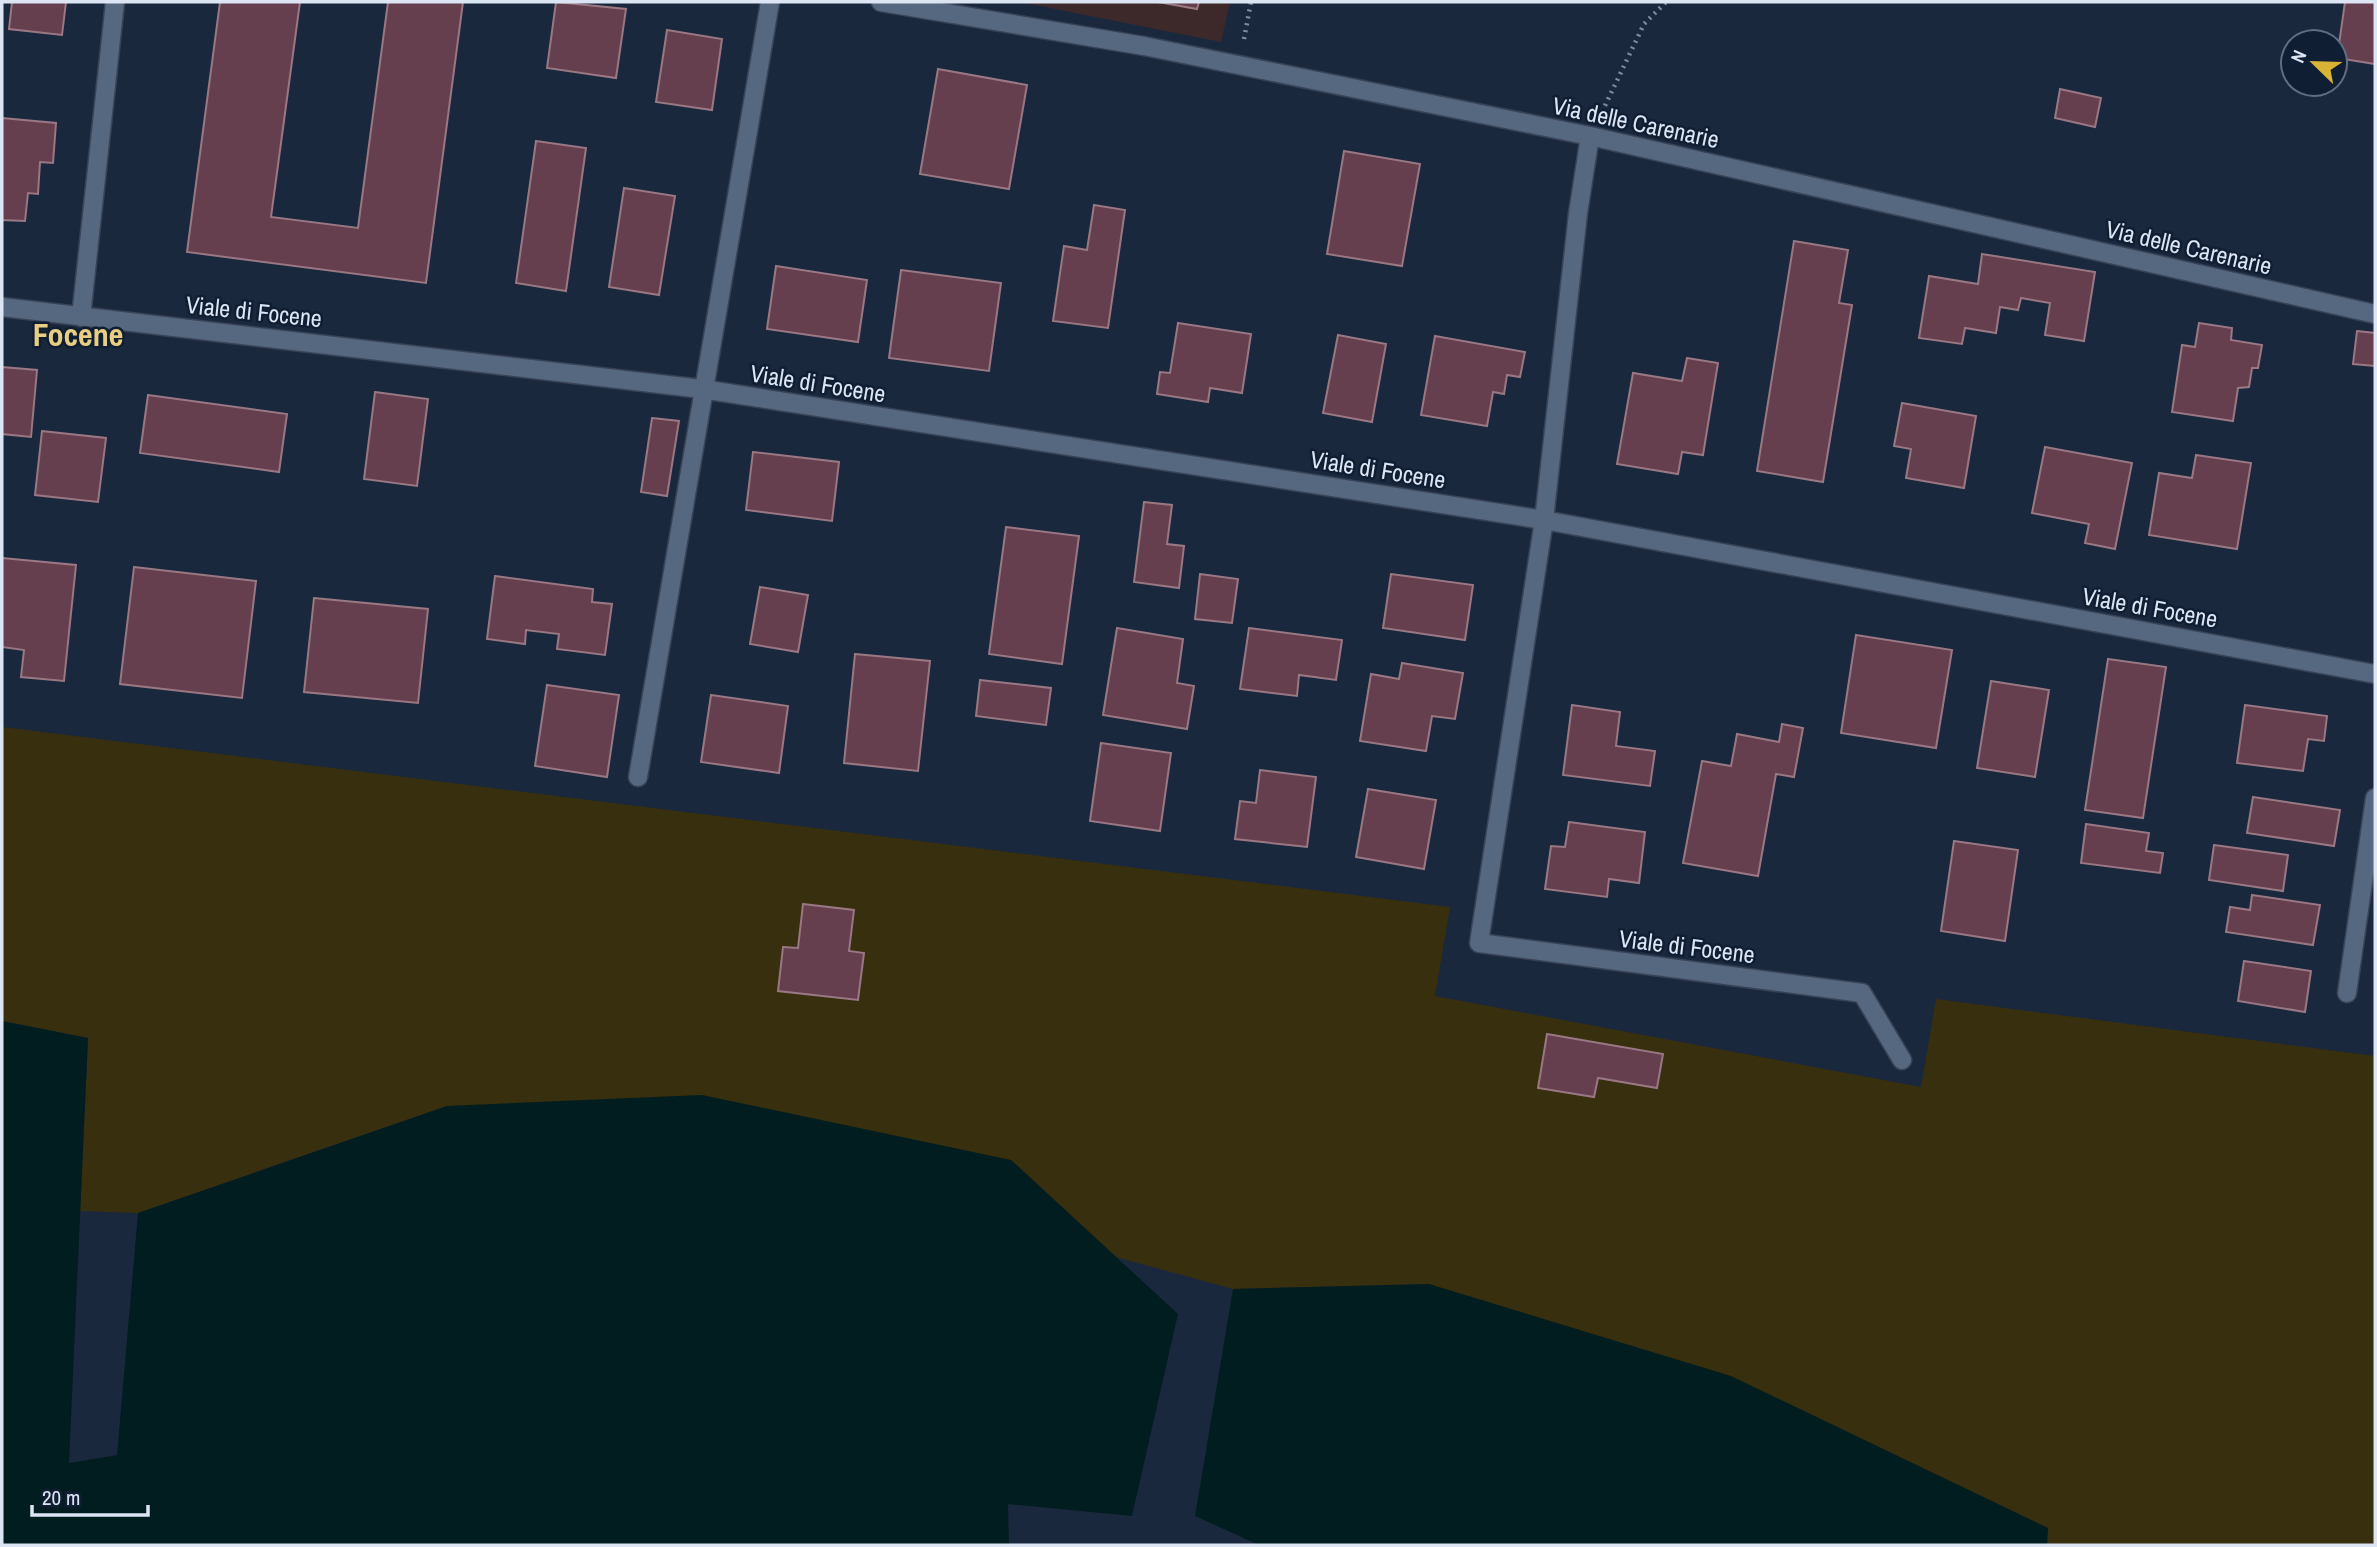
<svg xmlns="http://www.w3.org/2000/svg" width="2377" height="1547" font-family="'Archivo Narrow',sans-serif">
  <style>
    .education { fill: #3d2929 }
    .sand { fill: #372f0e }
    .water { fill: #021d1f }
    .building { fill: #653f4e; stroke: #997783; stroke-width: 2 }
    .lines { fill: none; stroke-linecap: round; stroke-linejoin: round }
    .minor-casing { stroke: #384356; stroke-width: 21 }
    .path { stroke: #818d9f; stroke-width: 4.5; stroke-dasharray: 2 5; stroke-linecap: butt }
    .minor { stroke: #566780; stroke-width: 18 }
    .labels { text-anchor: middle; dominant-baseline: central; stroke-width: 5; stroke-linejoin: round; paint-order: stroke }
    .street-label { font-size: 24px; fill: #dbe5f4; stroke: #101e33 }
    .district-label { font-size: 32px; font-weight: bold; fill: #e8ce82; stroke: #101e33 }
  </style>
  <rect width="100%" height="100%" fill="#1a283e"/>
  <path class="education" d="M 1020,2 L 1230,2 L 1221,42 Z"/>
  <path class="sand" d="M 2,727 L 1450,907 L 1435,996 L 1921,1087 L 1936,999 L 2375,1056 L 2375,1545 L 2047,1545 L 2048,1528 L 1429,1284 L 1233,1289 L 1116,1257 L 1011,1160 L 447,1106 L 138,1213 L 80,1211 L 88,1038 L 2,1021 Z"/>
  <path class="water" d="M 2,1021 L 88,1038 L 69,1463 L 117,1455 L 138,1213 L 447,1106 L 702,1095 L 1011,1160 L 1178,1314 L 1132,1516 L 1008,1504 L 1009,1545 L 2,1545 Z
    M 1429,1284 L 1731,1376 L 2048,1528 L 2047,1545 L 1259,1545 L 1195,1516 L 1233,1289 Z"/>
  <path class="building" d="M 12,2 L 66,2 L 62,35 L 9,29 Z
    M 220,2 L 300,2 L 271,217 L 358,228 L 388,2 L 463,2 L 426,283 L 187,252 Z
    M 556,2 L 626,9 L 616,78 L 547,68 Z
    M 1158,2 L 1199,2 L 1197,9 Z
    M 2345,2 L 2375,2 L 2375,64 L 2337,58 Z
    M 667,30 L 722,39 L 712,110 L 656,102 Z
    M 938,69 L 1027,85 L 1009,189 L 920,174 Z
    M 2060,89 L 2101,98 L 2095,127 L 2055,118 Z
    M 2,118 L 56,123 L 53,163 L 40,162 L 38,194 L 28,193 L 25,221 L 2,220 Z
    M 536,141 L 586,148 L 566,291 L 516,283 Z
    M 1344,151 L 1420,164 L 1402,266 L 1327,254 Z
    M 624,188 L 675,196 L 659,295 L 609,287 Z
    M 1094,205 L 1125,210 L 1108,328 L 1053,321 L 1064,246 L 1087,250 Z
    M 1794,241 L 1848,250 L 1839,303 L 1852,305 L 1823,482 L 1757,471 Z
    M 1982,254 L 2095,272 L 2084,341 L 2045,335 L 2050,303 L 2021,298 L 2018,310 L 2000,307 L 1996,333 L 1965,328 L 1962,344 L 1919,338 L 1929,276 L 1978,284 Z
    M 776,266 L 867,280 L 858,342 L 767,329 Z
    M 901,270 L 1001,283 L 989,371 L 889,358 Z
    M 1178,323 L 1251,334 L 1242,393 L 1210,388 L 1208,402 L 1157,394 L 1160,372 L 1170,373 Z
    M 2199,323 L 2232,328 L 2231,340 L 2262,345 L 2258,368 L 2252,368 L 2249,387 L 2238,388 L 2233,421 L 2172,412 L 2182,345 L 2195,347 Z
    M 2357,331 L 2375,333 L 2375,366 L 2353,364 Z
    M 1338,335 L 1386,344 L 1372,422 L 1323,413 Z
    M 1435,336 L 1525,352 L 1520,377 L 1507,375 L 1504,394 L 1493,392 L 1487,426 L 1421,415 Z
    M 1687,358 L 1718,363 L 1703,455 L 1682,452 L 1678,474 L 1617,464 L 1633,373 L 1682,381 Z
    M 2,367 L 37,370 L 31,437 L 2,434 Z
    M 375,392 L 428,399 L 417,486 L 364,479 Z
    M 148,395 L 287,414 L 279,472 L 140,453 Z
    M 1902,403 L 1976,416 L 1964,488 L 1906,478 L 1911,449 L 1894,446 Z
    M 652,418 L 679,421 L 667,496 L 641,492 Z
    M 42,431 L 106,438 L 98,502 L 35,495 Z
    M 2045,447 L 2132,463 L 2115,549 L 2085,543 L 2089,524 L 2032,513 Z
    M 753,452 L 839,462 L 832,521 L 746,510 Z
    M 2196,455 L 2251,463 L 2237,549 L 2149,535 L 2159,473 L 2192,478 Z
    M 1144,502 L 1172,505 L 1167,544 L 1184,546 L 1179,588 L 1134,582 Z
    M 1006,527 L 1079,536 L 1062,664 L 989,654 Z
    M 2,558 L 76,565 L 64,681 L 21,677 L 24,650 L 2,647 Z
    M 134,567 L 256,581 L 242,698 L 120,684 Z
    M 1200,574 L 1238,579 L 1232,623 L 1195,619 Z
    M 1391,574 L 1473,585 L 1465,640 L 1383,628 Z
    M 495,576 L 593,589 L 592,602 L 612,604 L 605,655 L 557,649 L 559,634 L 526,630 L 525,644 L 487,639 Z
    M 760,587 L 808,595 L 798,652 L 750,644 Z
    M 314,598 L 428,609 L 418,703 L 304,692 Z
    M 1117,628 L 1183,639 L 1177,683 L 1194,686 L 1187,729 L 1103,715 Z
    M 1249,628 L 1342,640 L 1336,680 L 1299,675 L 1297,696 L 1240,689 Z
    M 1856,635 L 1952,650 L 1936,748 L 1841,733 Z
    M 855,654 L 930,661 L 918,771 L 844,763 Z
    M 2108,659 L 2166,667 L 2143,818 L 2085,810 Z
    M 1402,663 L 1463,673 L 1455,719 L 1432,716 L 1426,751 L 1360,741 L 1371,674 L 1399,679 Z
    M 980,680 L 1051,688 L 1046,725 L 976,716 Z
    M 1991,681 L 2049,690 L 2035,777 L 1977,768 Z
    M 547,685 L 619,695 L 607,777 L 535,766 Z
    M 711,695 L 788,706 L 779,773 L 701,762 Z
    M 1572,705 L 1620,712 L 1616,746 L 1655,751 L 1650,786 L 1563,775 Z
    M 2245,705 L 2327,716 L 2324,741 L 2308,739 L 2303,771 L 2237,763 Z
    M 1782,724 L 1803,728 L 1794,777 L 1776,774 L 1758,876 L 1683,863 L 1702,761 L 1731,766 L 1737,734 L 1779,742 Z
    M 1101,743 L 1171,753 L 1160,831 L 1090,821 Z
    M 1260,770 L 1316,777 L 1307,847 L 1235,839 L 1240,801 L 1256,803 Z
    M 1368,789 L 1436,800 L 1424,869 L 1356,857 Z
    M 2253,797 L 2340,810 L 2334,846 L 2247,833 Z
    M 1569,822 L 1645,832 L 1639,883 L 1609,879 L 1607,897 L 1545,889 L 1551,846 L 1565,847 Z
    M 2086,824 L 2149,833 L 2146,851 L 2163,853 L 2160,873 L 2081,863 Z
    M 1954,841 L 2018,850 L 2005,941 L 1941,931 Z
    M 2214,845 L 2288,855 L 2283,891 L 2209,880 Z
    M 2252,895 L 2320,905 L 2313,945 L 2226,932 L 2230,907 L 2250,910 Z
    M 803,904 L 854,910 L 849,951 L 864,953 L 858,1000 L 778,991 L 783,947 L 798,948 Z
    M 2244,961 L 2311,971 L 2305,1012 L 2238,1001 Z
    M 1547,1034 L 1663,1054 L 1657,1088 L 1598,1078 L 1594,1097 L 1538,1088 Z"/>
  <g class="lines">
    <g class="minor-casing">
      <path id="minor" d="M 881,2 L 1144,46 L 1590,136 L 2375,314
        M 1590,136 L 1578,213 L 1544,520 L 1479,943 L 1862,993 L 1902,1060
        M 2,307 L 702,389 L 1544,520 L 2375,674
        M 81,317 L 115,2
        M 638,777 L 770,2
        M 2347,993 L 2375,798"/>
    </g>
    <path class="path" d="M 1244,39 L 1251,2
      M 1602,112 L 1644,24 L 1666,2"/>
    <use href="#minor" class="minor"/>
  </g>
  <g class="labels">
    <g class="street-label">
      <text transform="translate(1636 122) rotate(12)">Via delle Carenarie</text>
      <text transform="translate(2189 247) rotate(13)">Via delle Carenarie</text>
      <text transform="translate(254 311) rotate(6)">Viale di Focene</text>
      <text transform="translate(818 383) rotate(9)">Viale di Focene</text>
      <text transform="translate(1378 469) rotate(9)">Viale di Focene</text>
      <text transform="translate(2150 607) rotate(10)">Viale di Focene</text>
      <text transform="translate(1687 946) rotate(7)">Viale di Focene</text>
    </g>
    <g class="district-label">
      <text x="78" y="334">Focene</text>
    </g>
  </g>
  <rect width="2377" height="1547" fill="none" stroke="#dbe5f4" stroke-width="7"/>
  <g transform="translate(2314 63) rotate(293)"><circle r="33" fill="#101e33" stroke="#616e80" stroke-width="2"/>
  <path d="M0-5L12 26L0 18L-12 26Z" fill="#d9b334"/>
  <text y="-10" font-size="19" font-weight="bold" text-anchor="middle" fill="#dbe5f4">N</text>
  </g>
  <path d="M32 1505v10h116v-10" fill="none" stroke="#dbe5f4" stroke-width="3.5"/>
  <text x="42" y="1505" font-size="21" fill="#dbe5f4" stroke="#101e33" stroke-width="5" paint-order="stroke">20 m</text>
</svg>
